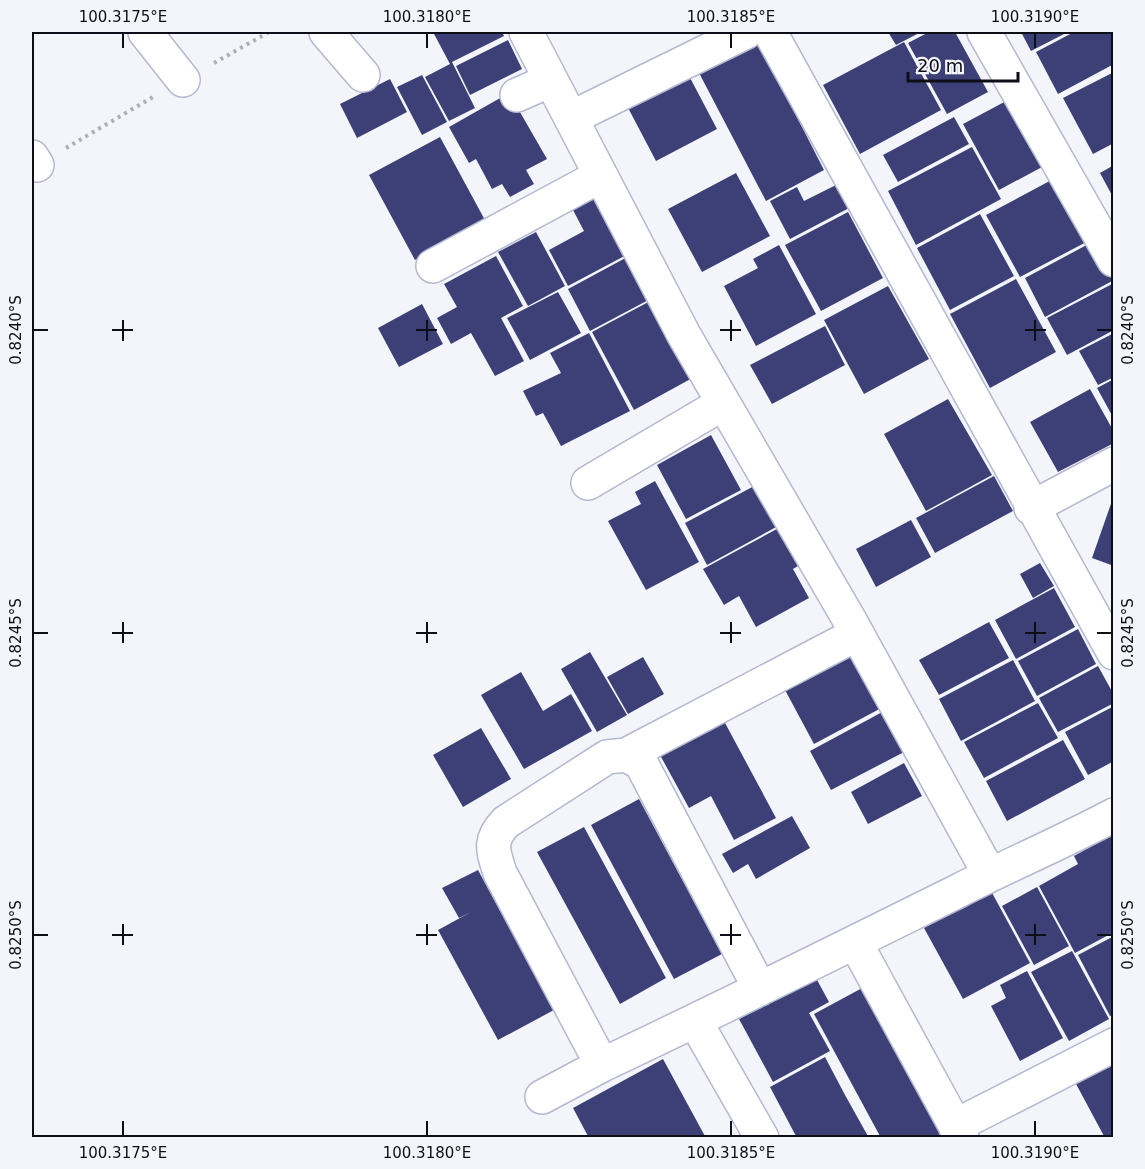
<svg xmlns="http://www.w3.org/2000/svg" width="1145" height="1169" font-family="'DejaVu Sans',sans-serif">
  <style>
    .building { fill: #3c4076 }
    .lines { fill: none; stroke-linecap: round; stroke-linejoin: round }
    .minor-casing { stroke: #b4b8d1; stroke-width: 36 }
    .path { stroke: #aeafb5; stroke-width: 4; stroke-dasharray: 3 4.5; stroke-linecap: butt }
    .minor { stroke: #fff; stroke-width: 33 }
    .ticks { fill: none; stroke: #0d0e17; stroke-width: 2 }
    .neatline { fill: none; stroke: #0d0e17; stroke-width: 2 }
    .ticks-label { font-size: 15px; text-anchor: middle; fill: #0d0e17 }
  </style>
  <rect width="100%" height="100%" fill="#f4f5fb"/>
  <path class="building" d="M 433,32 L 502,32 L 504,36 L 452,62 L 475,108 L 449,121 L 425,77 L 450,64 Z
    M 888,32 L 921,32 L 896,45 Z
    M 929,32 L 955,32 L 988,92 L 947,114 L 908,43 Z
    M 1021,32 L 1068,32 L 1031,51 Z
    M 1074,32 L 1114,32 L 1114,64 L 1058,94 L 1036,52 Z
    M 756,37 L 824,170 L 766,201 L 697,69 Z
    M 508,40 L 522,69 L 470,95 L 456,66 Z
    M 904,42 L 941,110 L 860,154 L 823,85 Z
    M 687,72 L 717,129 L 656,161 L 626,104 Z
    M 1114,72 L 1114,143 L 1093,154 L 1063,98 Z
    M 422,75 L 447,122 L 422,135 L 397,87 Z
    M 390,79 L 407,112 L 357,138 L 340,104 Z
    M 509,93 L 547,159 L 526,170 L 534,184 L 510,197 L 502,184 L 492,189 L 476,159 L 469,163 L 449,127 Z
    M 1008,100 L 1044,166 L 999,190 L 963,124 Z
    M 954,117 L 969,144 L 898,182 L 883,155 Z
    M 440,137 L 486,222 L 415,260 L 369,175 Z
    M 972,147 L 1001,199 L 916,245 L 888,191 Z
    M 1114,165 L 1114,199 L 1100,173 Z
    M 736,173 L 770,236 L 702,272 L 668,209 Z
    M 1059,176 L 1092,239 L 1020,277 L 986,215 Z
    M 838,184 L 851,207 L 790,239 L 770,201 L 797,187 L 804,201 Z
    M 601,195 L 632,252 L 568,286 L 549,250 L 584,231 L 573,210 Z
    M 848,212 L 883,278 L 821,311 L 785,245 Z
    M 980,214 L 1014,276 L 950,310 L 917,248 Z
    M 536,232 L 565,286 L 528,306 L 498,252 Z
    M 1096,240 L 1114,273 L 1114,280 L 1045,317 L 1025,278 Z
    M 779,245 L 816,314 L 756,346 L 724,286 L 758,268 L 753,259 Z
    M 631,255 L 654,297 L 590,331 L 568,289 Z
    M 496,256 L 523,306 L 501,318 L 524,361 L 495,376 L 471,333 L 451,344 L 437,318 L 457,307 L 444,284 Z
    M 1016,279 L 1056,352 L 990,388 L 950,314 Z
    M 1114,283 L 1114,330 L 1067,355 L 1047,318 Z
    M 888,286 L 929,359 L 864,394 L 824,320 Z
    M 558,292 L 581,333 L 530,360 L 507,318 Z
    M 654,299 L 696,376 L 634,410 L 592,332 Z
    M 422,304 L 443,344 L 399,367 L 378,328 Z
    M 825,326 L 845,365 L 772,404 L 750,365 Z
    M 589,333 L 630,411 L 561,446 L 543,413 L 536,416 L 523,391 L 561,373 L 550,353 Z
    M 1114,333 L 1114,377 L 1098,385 L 1079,351 Z
    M 1114,379 L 1114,419 L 1097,388 Z
    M 1090,389 L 1114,432 L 1114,443 L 1058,472 L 1030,422 Z
    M 948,399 L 992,475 L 926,511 L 884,434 Z
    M 711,435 L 741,490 L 686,519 L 657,465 Z
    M 994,476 L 1013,511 L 935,553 L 916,518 Z
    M 655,481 L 699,562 L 646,590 L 608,521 L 641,504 L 635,492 Z
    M 756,485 L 778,526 L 707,565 L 685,523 Z
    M 1113,498 L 1114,498 L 1114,566 L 1092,558 Z
    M 911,520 L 931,557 L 876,587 L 856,549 Z
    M 786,524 L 806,561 L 793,569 L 809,598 L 756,627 L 739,596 L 724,605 L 703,569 Z
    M 1040,563 L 1054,586 L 1033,598 L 1020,574 Z
    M 1054,588 L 1075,627 L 1016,659 L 995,620 Z
    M 989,622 L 1009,658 L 939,695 L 919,660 Z
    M 1078,629 L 1096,664 L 1037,696 L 1018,661 Z
    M 590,652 L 627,715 L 597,732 L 561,669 Z
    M 857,652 L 885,706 L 814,744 L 785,690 Z
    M 643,657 L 664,694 L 628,714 L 607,677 Z
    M 1013,660 L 1035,701 L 961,741 L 939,699 Z
    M 1098,666 L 1114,695 L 1114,703 L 1058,732 L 1039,698 Z
    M 521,672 L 543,711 L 571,694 L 592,731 L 524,769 L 481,695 Z
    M 1038,703 L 1058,738 L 984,778 L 964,742 Z
    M 1114,706 L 1114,761 L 1088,775 L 1065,732 Z
    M 886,710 L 908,750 L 831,790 L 810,751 Z
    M 724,721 L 776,818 L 734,840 L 711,796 L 689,808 L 660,755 Z
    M 481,728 L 511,779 L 463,807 L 433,755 Z
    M 1063,740 L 1085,779 L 1007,821 L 986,781 Z
    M 904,763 L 922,796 L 868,824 L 851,792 Z
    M 639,799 L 722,954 L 674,979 L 591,825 Z
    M 792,816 L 810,848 L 756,879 L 748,864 L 733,873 L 722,854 Z
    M 584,827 L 666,978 L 620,1004 L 537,852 Z
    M 1112,835 L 1114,932 L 1075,953 L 1039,886 L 1078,864 L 1074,856 Z
    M 478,870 L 554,1010 L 498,1040 L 438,930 L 471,912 L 459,918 L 442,888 Z
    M 1037,887 L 1069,946 L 1034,965 L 1002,906 Z
    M 991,891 L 1030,963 L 963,999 L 924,928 Z
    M 1114,936 L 1114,1015 L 1110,1016 L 1078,955 Z
    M 1072,951 L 1109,1019 L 1069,1041 L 1031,972 Z
    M 1027,971 L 1063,1038 L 1020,1061 L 991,1006 L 1006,998 L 1000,985 Z
    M 816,978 L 829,1002 L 809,1013 L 830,1051 L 773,1082 L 739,1019 Z
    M 864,987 L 945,1138 L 881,1138 L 814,1014 Z
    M 825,1057 L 845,1095 L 869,1138 L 797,1138 L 770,1087 Z
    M 663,1059 L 706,1138 L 589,1138 L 573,1108 Z
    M 1112,1062 L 1114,1133 L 1105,1138 L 1075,1082 Z"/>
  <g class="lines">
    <g class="minor-casing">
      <path id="minor" d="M 145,32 L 183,80
        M 326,32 L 363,75
        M 526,32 L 684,335 L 849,619 L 990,875
        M 770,32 L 1114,653
        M 984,32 L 1114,260
        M 517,95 L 551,80
        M 571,118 L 746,32
        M 32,157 L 37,165
        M 433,266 L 600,176
        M 588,483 L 722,404
        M 1031,508 L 1114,464
        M 626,755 L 857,634
        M 855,942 L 962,1138
        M 760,989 L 641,763 L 626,755 L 607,757 L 506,822 C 488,841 493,850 500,873 L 602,1065 C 721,1009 839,950 958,891 C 1009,865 1063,842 1114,815
        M 695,1021 L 762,1138
        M 542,1097 L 602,1065
        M 955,1126 L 1114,1045"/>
    </g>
    <path class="path" d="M 214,63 L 269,32
      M 66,148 L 153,97"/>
    <use href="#minor" class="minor"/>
  </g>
  <path class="ticks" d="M 123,33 L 123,48M 427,33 L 427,48M 731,33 L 731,48M 1035,33 L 1035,48M 123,320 L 123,341M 427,320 L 427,341M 731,320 L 731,341M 1035,320 L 1035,341M 33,330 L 48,330M 112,330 L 133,330M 416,330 L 437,330M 720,330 L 741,330M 1025,330 L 1046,330M 1097,330 L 1112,330M 123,622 L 123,643M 427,622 L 427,643M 731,622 L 731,643M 1035,622 L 1035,643M 33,633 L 48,633M 112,633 L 133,633M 416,633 L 437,633M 720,633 L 741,633M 1025,633 L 1046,633M 1097,633 L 1112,633M 123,924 L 123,945M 427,924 L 427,945M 731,924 L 731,945M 1035,924 L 1035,945M 33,935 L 48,935M 112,935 L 133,935M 416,935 L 437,935M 720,935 L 741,935M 1025,935 L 1046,935M 1097,935 L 1112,935M 123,1121 L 123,1136M 427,1121 L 427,1136M 731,1121 L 731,1136M 1035,1121 L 1035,1136"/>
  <rect width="1145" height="1169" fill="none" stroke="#f4f5fb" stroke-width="66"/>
  <path d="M908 72v9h110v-9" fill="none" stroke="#0d0e17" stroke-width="3"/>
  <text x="917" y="72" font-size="18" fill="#0d0e17" stroke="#f4f5fb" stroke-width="4.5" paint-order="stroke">20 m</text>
  <rect x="33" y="33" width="1079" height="1103" class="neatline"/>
  <g class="ticks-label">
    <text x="123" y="22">100.3175°E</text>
    <text x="427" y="22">100.3180°E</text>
    <text x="731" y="22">100.3185°E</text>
    <text x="1035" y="22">100.3190°E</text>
    <text transform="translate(16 330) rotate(-90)" y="5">0.8240°S</text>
    <text transform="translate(1128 330) rotate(-90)" y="5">0.8240°S</text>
    <text transform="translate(16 633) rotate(-90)" y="5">0.8245°S</text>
    <text transform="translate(1128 633) rotate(-90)" y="5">0.8245°S</text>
    <text transform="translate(16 935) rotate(-90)" y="5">0.8250°S</text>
    <text transform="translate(1128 935) rotate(-90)" y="5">0.8250°S</text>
    <text x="123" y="1158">100.3175°E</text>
    <text x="427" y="1158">100.3180°E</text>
    <text x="731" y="1158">100.3185°E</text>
    <text x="1035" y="1158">100.3190°E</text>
  </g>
</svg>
